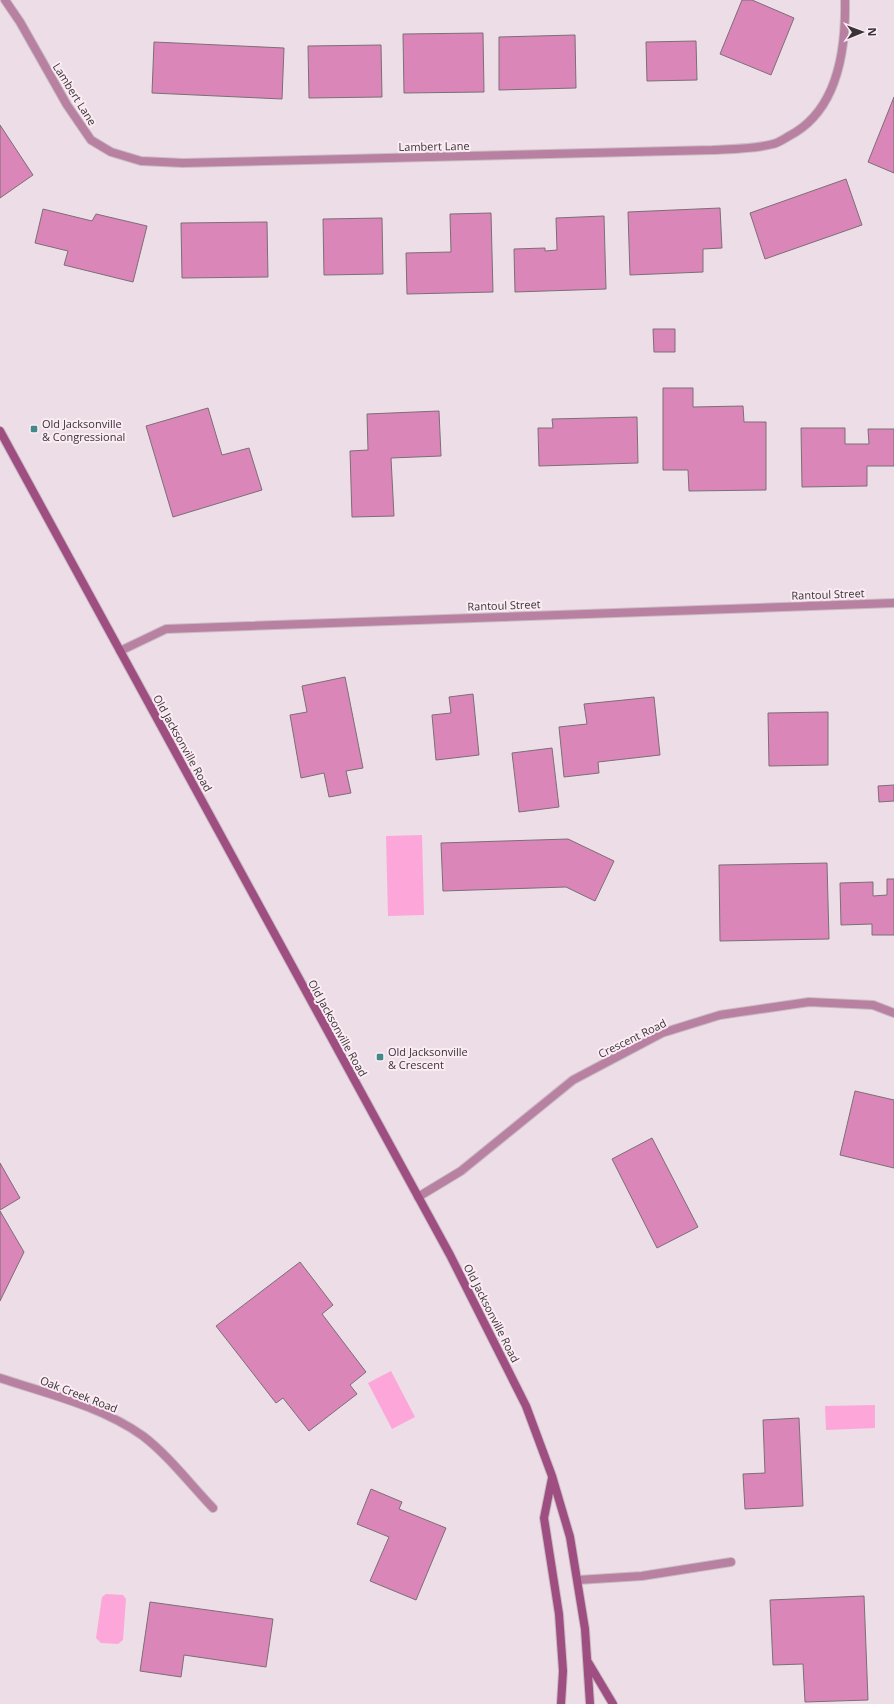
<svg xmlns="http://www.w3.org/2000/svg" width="894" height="1704" font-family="'Open Sans',sans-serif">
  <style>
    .water { fill: #fda6da }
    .building { fill: #da86b9; stroke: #7c6e76 }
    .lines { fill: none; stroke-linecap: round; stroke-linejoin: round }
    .lane-casing { stroke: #c9bbc3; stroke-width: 10 }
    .street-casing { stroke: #c9bbc3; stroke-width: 10 }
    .secondary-casing { stroke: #c9bbc3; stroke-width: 10 }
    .lane { stroke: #b880a1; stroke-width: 8 }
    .street { stroke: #b880a1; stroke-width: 8 }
    .secondary { stroke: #9e4e81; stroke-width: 8 }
    .poi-dot { fill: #428a88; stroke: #fbebf3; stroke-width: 1.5 }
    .labels { text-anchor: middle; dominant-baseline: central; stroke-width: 4; stroke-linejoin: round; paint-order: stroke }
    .street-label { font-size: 11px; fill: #3a3438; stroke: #fbebf3 }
    .poi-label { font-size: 11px; fill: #3a3438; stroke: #fbebf3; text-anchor: start }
  </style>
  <rect width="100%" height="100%" fill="#eddde6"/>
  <path class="water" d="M 422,835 L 424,915 L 388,916 L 386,836 Z
    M 391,1371 L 415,1417 L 392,1429 L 368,1383 Z
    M 875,1405 L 875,1428 L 826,1430 L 825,1406 Z
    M 106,1594 L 123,1595 L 126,1599 L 123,1640 L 118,1644 L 101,1643 L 96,1638 L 102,1597 Z"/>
  <path class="building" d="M 742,0 L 752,0 L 794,18 L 771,75 L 720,54 Z
    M 483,33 L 484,92 L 404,93 L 403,34 Z
    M 575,35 L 576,88 L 499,90 L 499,37 Z
    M 696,41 L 697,80 L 647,81 L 646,42 Z
    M 154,42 L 284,48 L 282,99 L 152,93 Z
    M 381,45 L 382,97 L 309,98 L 308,46 Z
    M 894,97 L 894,173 L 868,162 Z
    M 0,125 L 33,175 L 0,198 Z
    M 846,179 L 862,225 L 765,259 L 750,213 Z
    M 720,208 L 722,248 L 703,249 L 703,272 L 630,275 L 628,212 Z
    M 43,209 L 92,221 L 96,214 L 147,226 L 133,282 L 64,265 L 68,251 L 35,243 Z
    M 491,213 L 493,292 L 407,294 L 406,253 L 451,252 L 450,214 Z
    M 604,216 L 606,289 L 515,292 L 514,249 L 545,248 L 545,251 L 557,250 L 556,218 Z
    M 382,218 L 383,274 L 324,275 L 323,219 Z
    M 267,222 L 268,277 L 182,278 L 181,223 Z
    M 653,329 L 675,329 L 675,352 L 654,352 Z
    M 663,388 L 693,388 L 693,407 L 743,406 L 744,422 L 766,422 L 766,490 L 689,491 L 688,470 L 663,470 Z
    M 208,408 L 222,455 L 249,448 L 262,490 L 173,517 L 146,426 Z
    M 439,411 L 441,456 L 391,458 L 394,516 L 352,517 L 350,451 L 368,450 L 367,414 Z
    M 637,417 L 638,463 L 539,466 L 538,428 L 553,428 L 552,419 Z
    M 801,428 L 845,428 L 845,444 L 869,444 L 868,429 L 894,429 L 894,466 L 867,466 L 867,486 L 802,487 Z
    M 345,677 L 363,768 L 346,771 L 351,793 L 329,797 L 324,773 L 301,778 L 290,715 L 307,712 L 302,686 Z
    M 473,694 L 479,755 L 436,760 L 432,715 L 451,713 L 449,697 Z
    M 654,697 L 660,755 L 598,762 L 599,773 L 564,777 L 559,727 L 587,724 L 584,704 Z
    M 828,712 L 828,765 L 769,766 L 768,713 Z
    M 552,748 L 559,807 L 519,812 L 512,753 Z
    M 894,785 L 894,801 L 879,802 L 878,786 Z
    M 568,839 L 614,861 L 595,901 L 566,887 L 443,891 L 441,843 Z
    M 827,863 L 829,939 L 720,941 L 719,865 Z
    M 887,879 L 894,879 L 894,935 L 872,935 L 872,924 L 841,925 L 840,883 L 873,882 L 873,896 L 887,895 Z
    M 855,1091 L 894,1100 L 894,1168 L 840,1155 Z
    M 652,1138 L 698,1227 L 657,1248 L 612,1159 Z
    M 0,1163 L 20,1198 L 0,1210 Z
    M 0,1211 L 24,1252 L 0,1301 Z
    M 300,1262 L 333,1305 L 322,1314 L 366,1372 L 350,1385 L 357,1394 L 309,1431 L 283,1398 L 276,1403 L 216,1326 Z
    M 799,1418 L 803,1506 L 745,1509 L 743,1474 L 765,1473 L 763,1420 Z
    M 371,1489 L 402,1502 L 399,1509 L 446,1528 L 416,1600 L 370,1581 L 389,1537 L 357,1524 Z
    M 864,1596 L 868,1700 L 805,1702 L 803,1664 L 773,1665 L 770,1600 Z
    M 150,1602 L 273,1619 L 266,1667 L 184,1655 L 181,1677 L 140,1671 Z"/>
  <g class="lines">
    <g class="lane-casing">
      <path id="lane" d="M 578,1580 L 642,1576 L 731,1562"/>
    </g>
    <g class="street-casing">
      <path id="street" d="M 5,0 L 20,22 L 67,105 L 91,140 L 111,152 L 141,161 L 183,163 L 712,150 C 731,149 755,149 773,144 C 778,143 784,139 789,136 C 838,111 846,49 845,0
        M 120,651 L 166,629 L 894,603
        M 418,1197 L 461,1171 L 573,1080 L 662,1033 L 720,1015 L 809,1002 L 873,1005 L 894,1013
        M 0,1378 C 48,1394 101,1406 143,1436 C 169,1456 190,1484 213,1508"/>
    </g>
    <g class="secondary-casing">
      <path id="secondary" d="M 0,431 L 450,1255 L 526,1406 L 552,1476 L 570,1537 L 585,1629 L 590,1704
        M 552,1478 L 544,1518 L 559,1614 L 563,1671 L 561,1704
        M 588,1662 L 613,1704"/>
    </g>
    <use href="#lane" class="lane"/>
    <use href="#street" class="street"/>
    <use href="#secondary" class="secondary"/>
  </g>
  <g class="poi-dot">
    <rect x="30" y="425" width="8" height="8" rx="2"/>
    <rect x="376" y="1053" width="8" height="8" rx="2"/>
  </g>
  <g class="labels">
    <g class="street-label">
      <text transform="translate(75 94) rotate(58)">Lambert Lane</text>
      <text transform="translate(434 146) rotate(-1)">Lambert Lane</text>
      <text transform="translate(828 594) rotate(-2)">Rantoul Street</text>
      <text transform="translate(504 605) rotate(-2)">Rantoul Street</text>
      <text transform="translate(183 743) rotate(61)">Old Jacksonville Road</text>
      <text transform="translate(338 1028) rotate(61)">Old Jacksonville Road</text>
      <text transform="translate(632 1038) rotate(-26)">Crescent Road</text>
      <text transform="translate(492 1313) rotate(63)">Old Jacksonville Road</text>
      <text transform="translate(79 1394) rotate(21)">Oak Creek Road</text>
    </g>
    <g class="poi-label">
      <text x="42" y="423">Old Jacksonville<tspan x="42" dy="13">&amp; Congressional</tspan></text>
      <text x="388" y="1051">Old Jacksonville<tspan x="388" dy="13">&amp; Crescent</tspan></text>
    </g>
  </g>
  <g transform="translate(862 32) rotate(89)" stroke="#fbebf3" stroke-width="3" paint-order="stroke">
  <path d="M0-3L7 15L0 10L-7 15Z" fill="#3a3438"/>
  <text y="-6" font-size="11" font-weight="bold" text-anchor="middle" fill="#3a3438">N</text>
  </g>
</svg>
